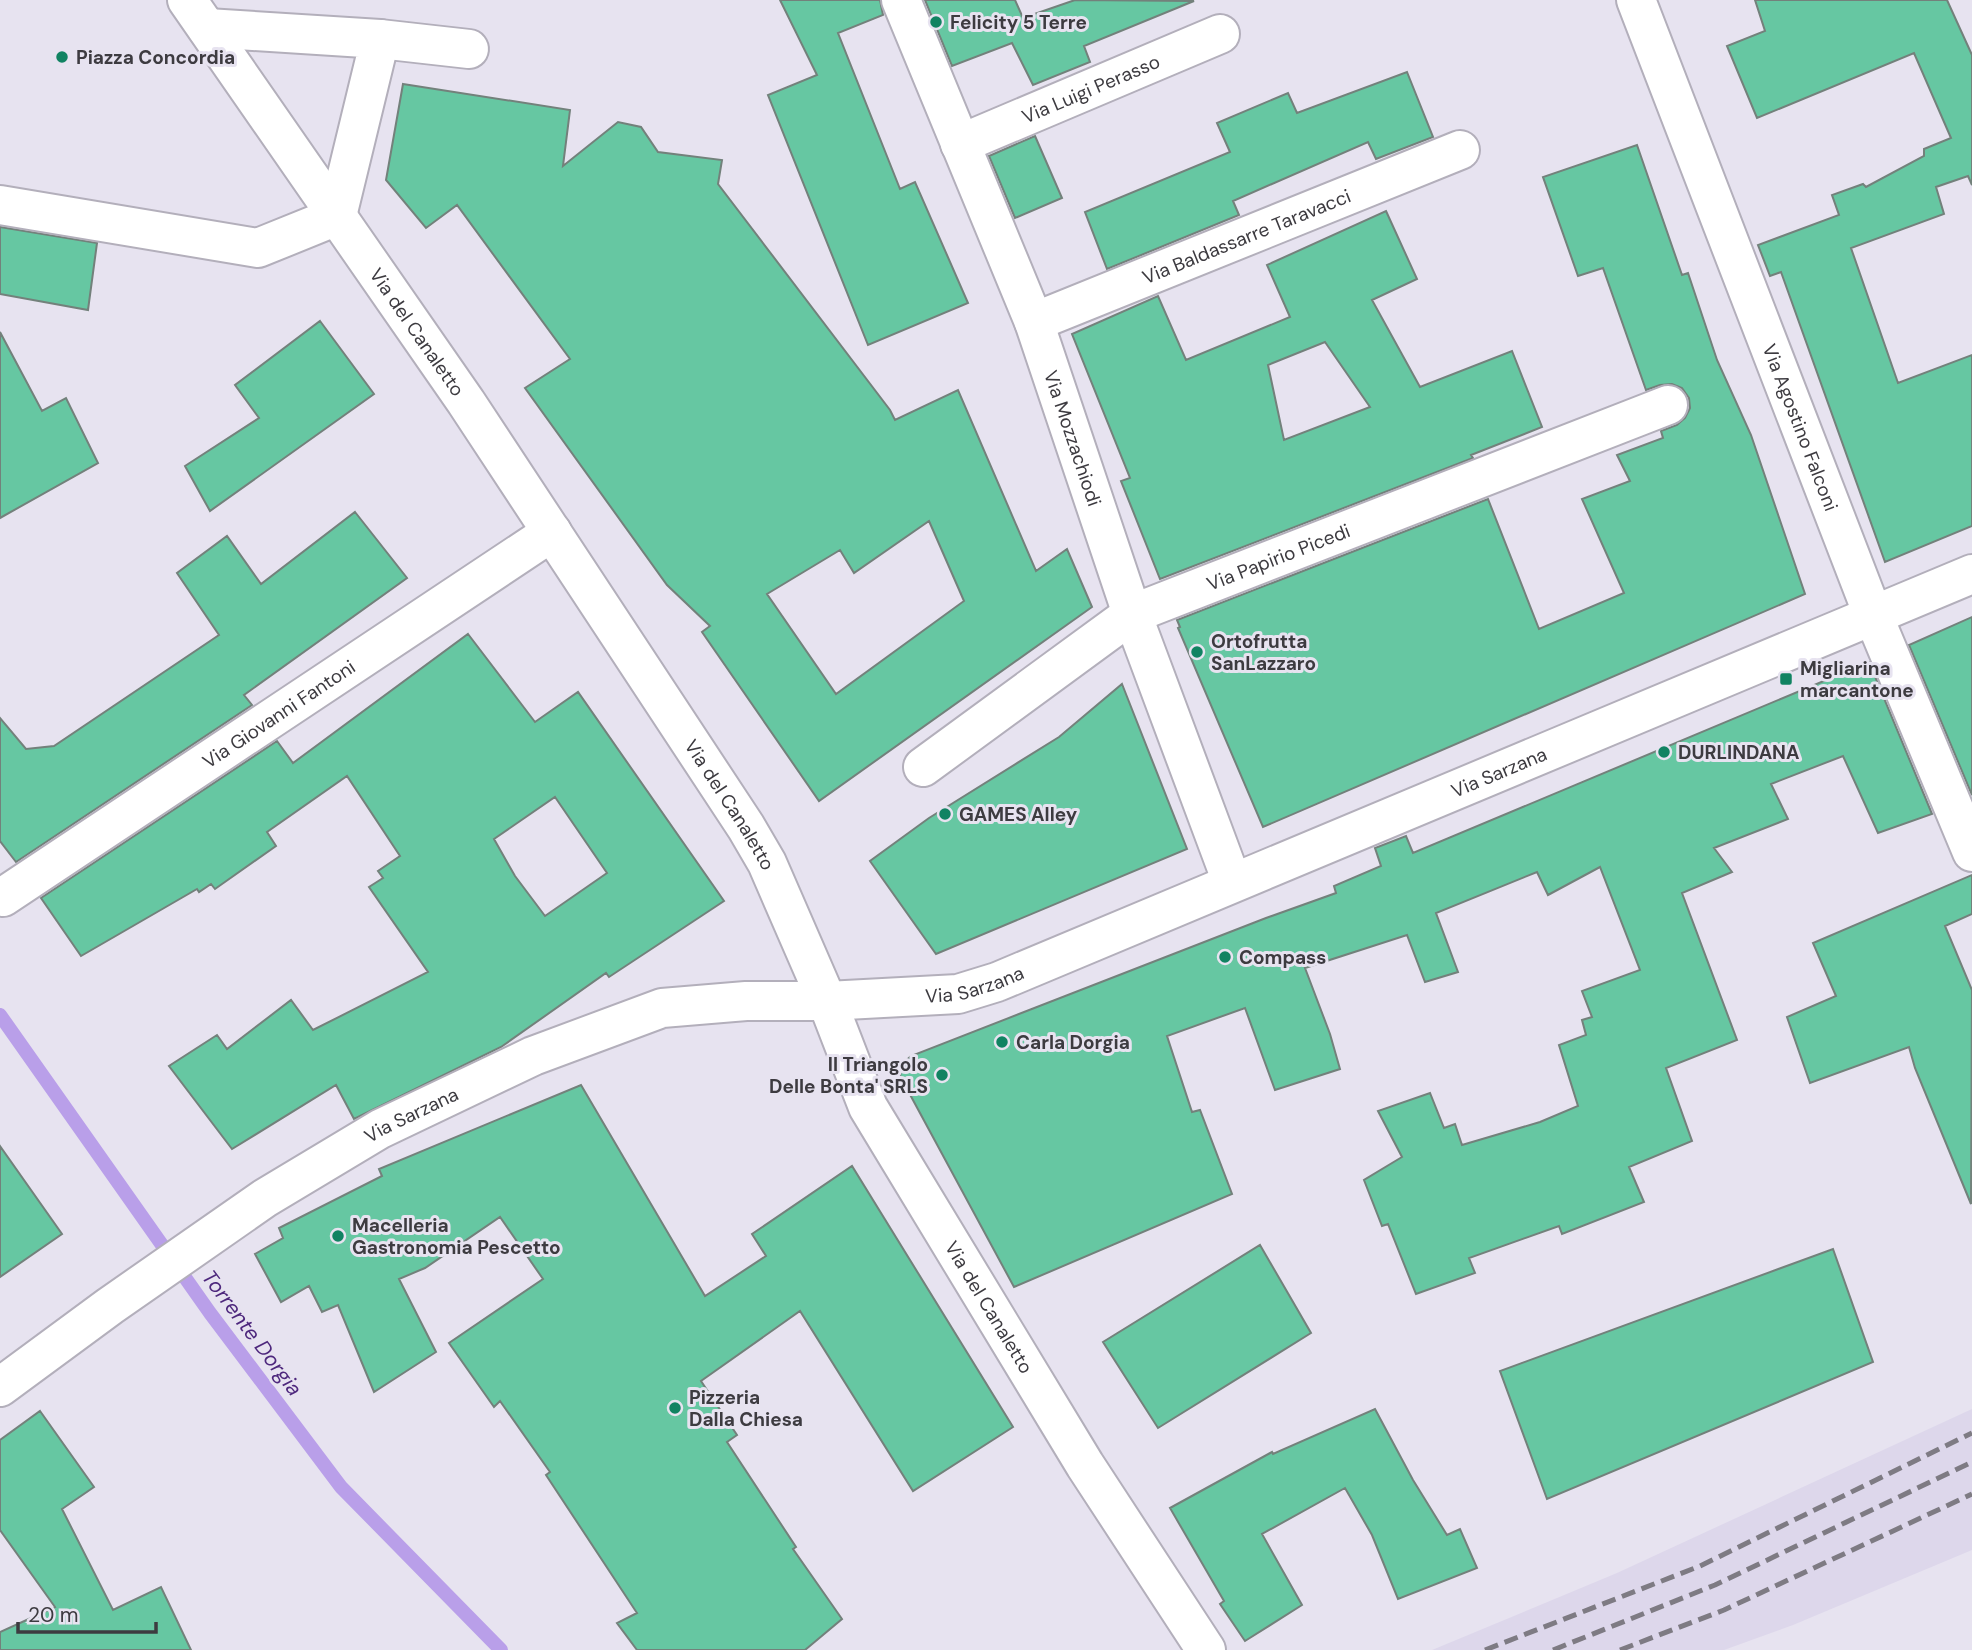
<svg xmlns="http://www.w3.org/2000/svg" width="1972" height="1650" font-family="'DM Sans',sans-serif">
  <style>
    .built { fill: #ddd7eb }
    .lines { fill: none; stroke-linecap: round; stroke-linejoin: round }
    .stream { stroke: #b99fe9; stroke-width: 14 }
    .building { fill: #66c7a2; stroke: #73817b; stroke-width: 2; fill-rule: evenodd }
    .minor-casing { stroke: #b3afbb; stroke-width: 42 }
    .major-casing { stroke: #b3afbb; stroke-width: 42 }
    .minor { stroke: #fff; stroke-width: 38 }
    .major { stroke: #fff; stroke-width: 38 }
    .rail { stroke: #7e7b83; stroke-width: 5; stroke-dasharray: 14 7; stroke-linecap: butt }
    .poi-dot { fill: #118362; stroke: #e7e3f0; stroke-width: 2.5 }
    .labels { text-anchor: middle; dominant-baseline: central; stroke-width: 6; stroke-linejoin: round; paint-order: stroke }
    .poi-label { font-size: 19px; font-weight: bold; fill: #3d3b40; stroke: #e7e3f0; text-anchor: start }
    .street-label { font-size: 19px; fill: #3d3b40; stroke: #e7e3f0 }
    .water-label { font-size: 21px; font-style: italic; fill: #4e287d; stroke: #e7e3f0 }
  </style>
  <rect width="100%" height="100%" fill="#e7e3f0"/>
  <path class="built" d="M 1972,1409 L 1972,1550 L 1793,1625 L 1724,1650 L 1432,1650 L 1617,1573 Z"/>
  <g class="lines">
    <path class="stream" d="M 0,1015 L 210,1313 L 341,1487 L 501,1650"/>
  </g>
  <path class="building" d="M 780,0 L 880,0 L 883,15 L 838,33 L 900,189 L 915,182 L 968,303 L 868,345 L 768,95 L 817,75 Z
    M 925,0 L 1015,0 L 1023,18 L 1075,0 L 1194,1 L 1084,46 L 1090,62 L 1033,85 L 1012,43 L 952,66 Z
    M 1755,0 L 1947,0 L 1972,55 L 1972,185 L 1968,176 L 1936,187 L 1944,214 L 1851,248 L 1898,383 L 1972,355 L 1972,526 L 1885,562 L 1781,272 L 1770,276 L 1758,245 L 1839,215 L 1832,195 L 1863,184 L 1866,187 L 1924,156 L 1924,149 L 1951,138 L 1914,53 L 1757,118 L 1727,46 L 1765,31 Z
    M 1407,72 L 1433,137 L 1376,159 L 1368,142 L 1233,201 L 1239,215 L 1107,269 L 1085,212 L 1230,152 L 1217,123 L 1288,93 L 1297,113 Z
    M 403,84 L 570,110 L 563,166 L 618,122 L 641,127 L 658,152 L 722,160 L 718,184 L 890,410 L 895,420 L 958,390 L 1036,571 L 1067,549 L 1092,607 L 819,801 L 702,632 L 710,626 L 667,585 L 525,388 L 570,359 L 457,205 L 426,228 L 386,180 ZM 929,521 L 964,601 L 836,694 L 767,594 L 840,550 L 854,573 Z
    M 1035,136 L 1062,198 L 1015,218 L 989,156 Z
    M 1637,145 L 1682,275 L 1688,273 L 1717,360 L 1751,435 L 1805,594 L 1263,827 L 1178,628 L 1180,627 L 1177,620 L 1488,499 L 1539,629 L 1624,593 L 1582,499 L 1630,481 L 1617,455 L 1663,438 L 1661,431 L 1677,425 L 1685,418 L 1690,408 L 1689,398 L 1682,388 L 1672,384 L 1660,385 L 1646,390 L 1603,268 L 1578,276 L 1543,177 Z
    M 1386,211 L 1417,279 L 1372,300 L 1420,387 L 1512,351 L 1542,427 L 1471,455 L 1473,458 L 1160,579 L 1121,481 L 1130,478 L 1072,334 L 1158,296 L 1186,360 L 1290,317 L 1267,265 ZM 1325,342 L 1370,407 L 1284,440 L 1268,365 Z
    M 0,227 L 97,243 L 88,310 L 0,294 Z
    M 320,321 L 374,394 L 210,511 L 185,466 L 259,418 L 235,385 Z
    M 0,332 L 42,411 L 66,398 L 98,463 L 0,518 Z
    M 355,512 L 407,578 L 244,695 L 252,705 L 16,862 L 0,841 L 0,718 L 26,749 L 54,746 L 219,635 L 177,573 L 227,536 L 261,584 Z
    M 1972,617 L 1972,795 L 1909,645 Z
    M 468,634 L 535,722 L 578,692 L 724,901 L 609,977 L 606,973 L 501,1047 L 354,1119 L 336,1085 L 232,1149 L 169,1066 L 217,1035 L 227,1049 L 291,1000 L 313,1030 L 428,972 L 369,887 L 383,878 L 378,871 L 400,856 L 347,776 L 267,832 L 276,846 L 215,889 L 211,884 L 199,892 L 197,889 L 81,956 L 41,898 L 277,741 L 293,763 ZM 555,797 L 607,873 L 545,916 L 515,876 L 494,839 Z
    M 1869,662 L 1932,814 L 1878,833 L 1843,756 L 1771,784 L 1788,819 L 1714,848 L 1732,872 L 1682,893 L 1737,1040 L 1666,1068 L 1692,1141 L 1629,1167 L 1644,1202 L 1562,1234 L 1559,1226 L 1469,1258 L 1475,1273 L 1416,1294 L 1388,1224 L 1382,1226 L 1364,1180 L 1402,1157 L 1378,1111 L 1430,1093 L 1444,1128 L 1455,1124 L 1462,1145 L 1540,1122 L 1578,1106 L 1559,1045 L 1586,1035 L 1582,1020 L 1592,1017 L 1582,991 L 1640,970 L 1600,867 L 1548,895 L 1537,872 L 1436,913 L 1458,972 L 1425,982 L 1407,935 L 1305,968 L 1330,1034 L 1340,1069 L 1275,1090 L 1245,1008 L 1167,1036 L 1192,1112 L 1200,1110 L 1232,1194 L 1014,1287 L 900,1076 L 903,1063 L 911,1056 L 1266,918 L 1336,893 L 1334,886 L 1381,866 L 1375,848 L 1406,836 L 1413,853 Z
    M 1122,684 L 1187,849 L 936,954 L 870,861 L 929,818 L 1059,737 Z
    M 1972,875 L 1972,914 L 1945,926 L 1972,990 L 1971,1204 L 1915,1068 L 1909,1047 L 1810,1083 L 1787,1017 L 1836,996 L 1813,943 Z
    M 581,1085 L 705,1296 L 766,1256 L 752,1234 L 852,1166 L 1013,1427 L 913,1491 L 800,1311 L 701,1381 L 737,1435 L 727,1442 L 796,1547 L 793,1549 L 842,1619 L 805,1650 L 637,1650 L 617,1623 L 637,1613 L 546,1475 L 550,1472 L 500,1401 L 494,1407 L 449,1343 L 543,1279 L 500,1217 L 425,1268 L 399,1279 L 436,1352 L 374,1392 L 338,1305 L 322,1312 L 309,1286 L 281,1302 L 255,1254 L 283,1238 L 279,1228 L 382,1176 L 379,1169 Z
    M 0,1146 L 62,1234 L 0,1277 Z
    M 1260,1245 L 1311,1333 L 1158,1428 L 1103,1342 Z
    M 1833,1249 L 1873,1362 L 1547,1499 L 1500,1371 Z
    M 1375,1409 L 1413,1480 L 1447,1535 L 1460,1529 L 1477,1568 L 1398,1599 L 1372,1535 L 1345,1488 L 1262,1534 L 1302,1605 L 1245,1641 L 1220,1604 L 1224,1601 L 1170,1508 L 1272,1452 L 1273,1454 Z
    M 40,1411 L 94,1487 L 62,1509 L 113,1610 L 161,1587 L 191,1650 L 0,1650 L 0,1632 L 55,1607 L 0,1530 L 0,1440 Z"/>
  <g class="lines">
    <g class="minor-casing">
      <g id="minor">
        <path id="s1" d="M 901,0 L 1034,322 L 1132,614 L 1232,882"/>
        <path id="s2" d="M 1636,0 L 1873,615 L 1972,852"/>
        <path d="M 380,39 L 469,49"/>
        <path id="s3" d="M 960,144 L 1220,34"/>
        <path d="M 0,205 L 258,248 L 337,216 L 380,39 L 207,28"/>
        <path id="s4" d="M 1034,322 L 1460,150"/>
        <path id="s5" d="M 923,767 L 1132,614 L 1668,405"/>
        <path id="s6" d="M 3,897 L 552,532"/>
        <path id="s7" d="M 827,1001 L 958,994 L 997,982 L 1972,574"/>
      </g>
    </g>
    <g class="major-casing">
      <g id="major">
        <path id="s8" d="M 187,0 L 466,402 L 746,827 L 767,863 L 827,1001 L 868,1107 L 1085,1465 L 1206,1650"/>
        <path id="s9" d="M 0,1387 L 110,1306 L 265,1198 L 380,1129 L 533,1056 L 662,1008 L 746,1001 L 827,1001"/>
      </g>
    </g>
    <use href="#minor" class="minor"/>
    <use href="#major" class="major"/>
    <path class="rail" d="M 1485,1650 L 1700,1566 L 1972,1433
      M 1553,1650 L 1715,1585 L 1972,1462
      M 1620,1650 L 1724,1610 L 1972,1494"/>
  </g>
  <g class="poi-dot">
    <circle cx="936" cy="22" r="7"/>
    <circle cx="62" cy="57" r="7"/>
    <circle cx="1197" cy="652" r="7"/>
    <rect x="1779" y="672" width="14" height="14" rx="3.5"/>
    <circle cx="1664" cy="752" r="7"/>
    <circle cx="945" cy="814" r="7"/>
    <circle cx="1225" cy="957" r="7"/>
    <circle cx="1002" cy="1042" r="7"/>
    <circle cx="942" cy="1075" r="7"/>
    <circle cx="338" cy="1236" r="7"/>
    <circle cx="675" cy="1408" r="7"/>
  </g>
  <g class="labels">
    <g class="poi-label">
      <text x="950" y="22">Felicity 5 Terre</text>
      <text x="76" y="57">Piazza Concordia</text>
      <text x="1211" y="641">Ortofrutta<tspan x="1211" dy="22">SanLazzaro</tspan></text>
      <text x="1800" y="668">Migliarina<tspan x="1800" dy="22">marcantone</tspan></text>
      <text x="1678" y="752">DURLINDANA</text>
      <text x="959" y="814">GAMES Alley</text>
      <text x="1239" y="957">Compass</text>
      <text x="1016" y="1042">Carla Dorgia</text>
      <text x="928" y="1064" text-anchor="end">Il Triangolo<tspan x="928" dy="22">Delle Bonta' SRLS</tspan></text>
      <text x="352" y="1225">Macelleria<tspan x="352" dy="22">Gastronomia Pescetto</tspan></text>
      <text x="689" y="1397">Pizzeria<tspan x="689" dy="22">Dalla Chiesa</tspan></text>
    </g>
    <g class="street-label">
      <text stroke="none"><textPath href="#s3" startOffset="142">Via Luigi Perasso</textPath></text>
      <text stroke="none"><textPath href="#s4" startOffset="229">Via Baldassarre Taravacci</textPath></text>
      <text stroke="none"><textPath href="#s8" startOffset="404">Via del Canaletto</textPath></text>
      <text stroke="none"><textPath href="#s2" startOffset="458">Via Agostino Falconi</textPath></text>
      <text stroke="none"><textPath href="#s1" startOffset="471">Via Mozzachiodi</textPath></text>
      <text stroke="none"><textPath href="#s5" startOffset="416">Via Papirio Picedi</textPath></text>
      <text stroke="none"><textPath href="#s6" startOffset="331">Via Giovanni Fantoni</textPath></text>
      <text stroke="none"><textPath href="#s7" startOffset="716">Via Sarzana</textPath></text>
      <text stroke="none"><textPath href="#s8" startOffset="971">Via del Canaletto</textPath></text>
      <text stroke="none"><textPath href="#s7" startOffset="149">Via Sarzana</textPath></text>
      <text stroke="none"><textPath href="#s9" startOffset="494">Via Sarzana</textPath></text>
      <text stroke="none"><textPath href="#s8" startOffset="1538">Via del Canaletto</textPath></text>
    </g>
    <g class="water-label">
      <text transform="translate(252 1333) rotate(53)">Torrente Dorgia</text>
    </g>
  </g>
  <path d="M18 1622v10h138v-10" fill="none" stroke="#3d3b40" stroke-width="3.5"/>
  <text x="28" y="1622" font-size="21" fill="#3d3b40" stroke="#e7e3f0" stroke-width="5" paint-order="stroke">20 m</text>
</svg>
